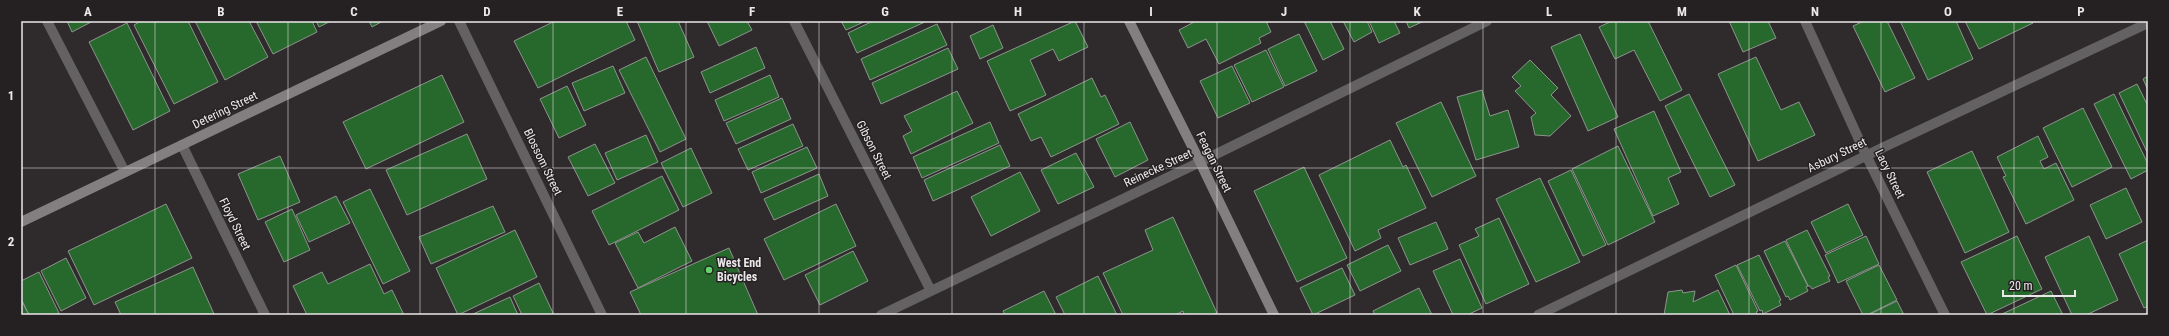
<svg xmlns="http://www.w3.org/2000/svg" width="2169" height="336" font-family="'Roboto Condensed',sans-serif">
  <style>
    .building { fill: #27692c; stroke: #8e938e }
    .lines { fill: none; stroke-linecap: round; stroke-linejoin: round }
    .street { stroke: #646162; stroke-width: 10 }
    .secondary { stroke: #837f81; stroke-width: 10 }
    .grid { fill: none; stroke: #ebe8ea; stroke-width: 1; stroke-opacity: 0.55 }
    .poi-dot { fill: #61d46a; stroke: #252123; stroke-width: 1.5 }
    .labels { text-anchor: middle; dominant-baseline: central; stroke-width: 3; stroke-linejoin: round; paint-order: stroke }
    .street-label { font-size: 12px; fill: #ebe8ea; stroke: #252123 }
    .poi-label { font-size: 12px; font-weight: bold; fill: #ebe8ea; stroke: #252123; text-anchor: start }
    .neatline { fill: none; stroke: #ebe8ea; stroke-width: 1.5 }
    .grid-label { font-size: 13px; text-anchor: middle; font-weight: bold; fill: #ebe8ea }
  </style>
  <rect width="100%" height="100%" fill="#2f2b2d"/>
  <path class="building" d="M 67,21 L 93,21 L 72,32 Z
    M 141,21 L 188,21 L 218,82 L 174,104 L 134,25 Z
    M 195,21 L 249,21 L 268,57 L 225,80 Z
    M 256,21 L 312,21 L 317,32 L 273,54 Z
    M 316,21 L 331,21 L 319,27 Z
    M 369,21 L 383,21 L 372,27 Z
    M 555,21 L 626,21 L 635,40 L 538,88 L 514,41 Z
    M 637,21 L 678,21 L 694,57 L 659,72 Z
    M 707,21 L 747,21 L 752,30 L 719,46 Z
    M 841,21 L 866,21 L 846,30 Z
    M 873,21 L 927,21 L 857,53 L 848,33 Z
    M 1075,21 L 1088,47 L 1059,61 L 1053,49 L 1030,60 L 1046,95 L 1010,111 L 987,61 Z
    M 1196,21 L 1266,21 L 1271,32 L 1259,38 L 1261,43 L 1219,64 L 1206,39 L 1188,48 L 1179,30 Z
    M 1304,21 L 1330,21 L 1344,49 L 1323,60 Z
    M 1343,21 L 1367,21 L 1372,32 L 1354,42 Z
    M 1369,21 L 1394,21 L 1400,33 L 1379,43 Z
    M 1406,21 L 1424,21 L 1409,28 Z
    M 1612,21 L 1648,21 L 1682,90 L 1660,101 L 1634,50 L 1615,59 L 1599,27 Z
    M 1729,21 L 1768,21 L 1776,38 L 1743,52 Z
    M 1864,21 L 1887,21 L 1915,78 L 1885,92 L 1853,26 Z
    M 1900,21 L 1956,21 L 1973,59 L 1928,80 Z
    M 1965,21 L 2032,21 L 2033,23 L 1979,49 Z
    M 127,23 L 170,111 L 133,130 L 89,42 Z
    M 937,24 L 947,45 L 870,80 L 861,59 Z
    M 993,25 L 1003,48 L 980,59 L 970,36 Z
    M 1299,34 L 1317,71 L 1285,86 L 1268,49 Z
    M 1580,34 L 1618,117 L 1588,131 L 1551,47 Z
    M 756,47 L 765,68 L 710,93 L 701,72 Z
    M 948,48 L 958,69 L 881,104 L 872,83 Z
    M 1266,50 L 1284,87 L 1252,102 L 1234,65 Z
    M 646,57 L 686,139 L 660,152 L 619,70 Z
    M 1756,57 L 1781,110 L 1799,102 L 1815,135 L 1758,161 L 1718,74 Z
    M 1530,60 L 1558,88 L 1551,95 L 1571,116 L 1550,136 L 1535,135 L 1531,117 L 1536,113 L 1515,91 L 1521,86 L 1512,77 Z
    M 613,66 L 625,93 L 584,111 L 572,83 Z
    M 1232,66 L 1250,103 L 1218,118 L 1200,81 Z
    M 442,75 L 464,122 L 366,169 L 343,122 Z
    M 770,75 L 779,97 L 724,121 L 715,100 Z
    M 2148,76 L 2148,90 L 2143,79 Z
    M 1092,78 L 1101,97 L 1105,95 L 1119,124 L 1051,157 L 1041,137 L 1031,141 L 1018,114 Z
    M 2137,84 L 2148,106 L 2148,154 L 2119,93 Z
    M 567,86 L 586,125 L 559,138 L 540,99 Z
    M 1482,90 L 1490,116 L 1508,110 L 1519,147 L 1476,160 L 1457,97 Z
    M 957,91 L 973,123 L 911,154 L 903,136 L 912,131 L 904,116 Z
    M 1689,94 L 1735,185 L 1710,197 L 1665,106 Z
    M 2114,94 L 2148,164 L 2148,170 L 2131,179 L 2094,104 Z
    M 782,98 L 791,119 L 736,144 L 726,123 Z
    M 1441,102 L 1476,176 L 1432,197 L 1396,123 Z
    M 2083,108 L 2112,167 L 2072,187 L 2043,128 Z
    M 1654,111 L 1681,172 L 1668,178 L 1679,204 L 1653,216 L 1614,129 Z
    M 990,122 L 999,143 L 922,178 L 913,157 Z
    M 1130,122 L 1148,160 L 1115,177 L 1096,139 Z
    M 793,124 L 803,146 L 748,170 L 738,149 Z
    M 467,134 L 487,179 L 407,215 L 386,170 Z
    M 646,135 L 658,162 L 617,180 L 605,153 Z
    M 2038,136 L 2048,157 L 2040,161 L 2044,169 L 2056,163 L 2074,200 L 2026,224 L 2003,177 L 2006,176 L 1997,157 Z
    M 1390,140 L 1403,167 L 1406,165 L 1426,208 L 1378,230 L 1381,238 L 1355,251 L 1319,175 Z
    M 595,144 L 615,183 L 588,196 L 568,157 Z
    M 1000,145 L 1010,166 L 933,201 L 924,180 Z
    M 1618,146 L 1655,222 L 1608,245 L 1572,169 Z
    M 807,147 L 817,168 L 761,193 L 752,172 Z
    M 691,148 L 712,193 L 683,207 L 661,163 Z
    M 1972,151 L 2009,232 L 1965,253 L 1927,172 Z
    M 1076,153 L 1094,187 L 1058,204 L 1041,170 Z
    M 280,156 L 300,202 L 258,220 L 238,174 Z
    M 1304,167 L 1347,258 L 1297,282 L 1254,191 Z
    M 1571,170 L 1606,245 L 1583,256 L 1548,181 Z
    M 1020,172 L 1040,211 L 991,236 L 971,197 Z
    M 819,174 L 828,196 L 774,220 L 764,199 Z
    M 662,176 L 679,210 L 609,245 L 592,211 Z
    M 1540,178 L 1580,262 L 1536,282 L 1496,199 Z
    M 2126,188 L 2142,222 L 2106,239 L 2090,205 Z
    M 370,189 L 410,271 L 383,284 L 343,202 Z
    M 336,196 L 350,223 L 309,242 L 296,215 Z
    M 166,204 L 192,258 L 94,305 L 68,251 Z
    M 836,204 L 856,246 L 784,280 L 764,239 Z
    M 1848,204 L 1863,235 L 1826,253 L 1811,222 Z
    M 493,206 L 505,232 L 431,264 L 419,237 Z
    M 292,209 L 310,250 L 284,262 L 265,222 Z
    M 1173,217 L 1217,313 L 1211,315 L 1184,315 L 1183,311 L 1175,315 L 1123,315 L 1103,273 L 1153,250 L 1145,230 Z
    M 1499,218 L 1529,284 L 1486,304 L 1459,245 L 1479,236 L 1475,229 Z
    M 1436,222 L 1448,249 L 1410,265 L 1398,238 Z
    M 675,227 L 692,261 L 638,288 L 615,243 L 638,232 L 644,243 Z
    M 515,230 L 537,277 L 458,315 L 436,268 Z
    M 1807,230 L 1830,276 L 1828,277 L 1830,281 L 1812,289 L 1810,286 L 1808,286 L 1786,240 Z
    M 1866,236 L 1879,264 L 1838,283 L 1825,255 Z
    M 2017,236 L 2042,289 L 1987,315 L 1961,262 Z
    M 2089,236 L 2118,300 L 2086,315 L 2072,315 L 2045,257 Z
    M 2148,240 L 2148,306 L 2144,308 L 2119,254 Z
    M 1785,241 L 1808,286 L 1806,287 L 1808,291 L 1790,300 L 1788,296 L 1786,297 L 1764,251 Z
    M 1388,245 L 1401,271 L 1360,291 L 1347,265 Z
    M 729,248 L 758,315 L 641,315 L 630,292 Z
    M 853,251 L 868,281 L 820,305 L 805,275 Z
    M 1759,255 L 1781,300 L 1779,301 L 1781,305 L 1763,314 L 1762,310 L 1760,311 L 1737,265 Z
    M 66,258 L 86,298 L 61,311 L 41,271 Z
    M 1460,259 L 1482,308 L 1467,315 L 1453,315 L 1433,271 Z
    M 370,264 L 384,294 L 392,290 L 404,315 L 307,315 L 293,286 L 322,272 L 328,284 Z
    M 1736,265 L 1758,311 L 1756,312 L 1758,315 L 1734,315 L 1715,275 Z
    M 1879,265 L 1897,300 L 1867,315 L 1863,315 L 1846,281 Z
    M 193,267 L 214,314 L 121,315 L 115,302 Z
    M 1342,268 L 1355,295 L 1313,315 L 1300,288 Z
    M 39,272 L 59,313 L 54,315 L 29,315 L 21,299 L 21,281 Z
    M 1098,276 L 1117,315 L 1065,315 L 1056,297 Z
    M 539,283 L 554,315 L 522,315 L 513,296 Z
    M 1419,288 L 1432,315 L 1375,315 L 1373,311 Z
    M 1682,290 L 1683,293 L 1695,291 L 1693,302 L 1718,290 L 1730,315 L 1664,315 L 1668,292 Z
    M 1044,291 L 1056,315 L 1005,315 L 1003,311 Z
    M 2051,291 L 2063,315 L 2000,315 Z
    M 510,297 L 518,315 L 471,315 Z
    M 21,299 L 29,315 L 21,315 Z
    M 1897,301 L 1904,315 L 1868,315 Z"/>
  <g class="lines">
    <path class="street" d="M 47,21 L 125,172
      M 459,21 L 602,315
      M 794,21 L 931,291
      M 1805,21 L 1866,155 L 1945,315
      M 182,145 L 265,315
      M 881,315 L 1200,162 L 1487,21
      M 1538,315 L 1884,147 L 2148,23"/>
    <path class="secondary" d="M 1129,21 L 1200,162 L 1274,315
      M 21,222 L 441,21"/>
  </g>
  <path class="grid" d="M 155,21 L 155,315M 288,21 L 288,315M 420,21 L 420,315M 553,21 L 553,315M 686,21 L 686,315M 819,21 L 819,315M 952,21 L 952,315M 1084,21 L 1084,315M 1217,21 L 1217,315M 1350,21 L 1350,315M 1483,21 L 1483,315M 1616,21 L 1616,315M 1749,21 L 1749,315M 1881,21 L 1881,315M 2014,21 L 2014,315M 21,168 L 2148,168"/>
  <circle class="poi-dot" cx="709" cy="270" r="4"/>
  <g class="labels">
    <g class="street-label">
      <text transform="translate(225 110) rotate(-26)">Detering Street</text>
      <text transform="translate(874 150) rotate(63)">Gibson Street</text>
      <text transform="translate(1837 155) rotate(-26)">Asbury Street</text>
      <text transform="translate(543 162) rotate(64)">Blossom Street</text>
      <text transform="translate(1214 162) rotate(64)">Feagan Street</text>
      <text transform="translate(1158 168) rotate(-25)">Reinecke Street</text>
      <text transform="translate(1890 174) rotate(64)">Lacy Street</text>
      <text transform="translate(235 224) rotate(64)">Floyd Street</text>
    </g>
    <g class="poi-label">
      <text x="717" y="263">West End<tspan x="717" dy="14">Bicycles</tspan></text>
    </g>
  </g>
  <rect width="2169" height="336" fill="none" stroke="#252123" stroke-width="44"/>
  <path d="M2003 290v6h72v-6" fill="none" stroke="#ebe8ea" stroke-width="2"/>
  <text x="2009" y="290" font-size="12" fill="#ebe8ea" stroke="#252123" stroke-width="3" paint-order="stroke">20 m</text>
  <rect x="22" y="22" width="2125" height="292" class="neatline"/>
  <g class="grid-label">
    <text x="88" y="16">A</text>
    <text x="221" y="16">B</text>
    <text x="354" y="16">C</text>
    <text x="487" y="16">D</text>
    <text x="620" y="16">E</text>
    <text x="752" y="16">F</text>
    <text x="885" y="16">G</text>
    <text x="1018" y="16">H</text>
    <text x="1151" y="16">I</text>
    <text x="1284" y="16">J</text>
    <text x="1417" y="16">K</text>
    <text x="1549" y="16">L</text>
    <text x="1682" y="16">M</text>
    <text x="1815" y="16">N</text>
    <text x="1948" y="16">O</text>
    <text x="2081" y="16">P</text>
    <text x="11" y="100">1</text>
    <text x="11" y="246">2</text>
  </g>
</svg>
